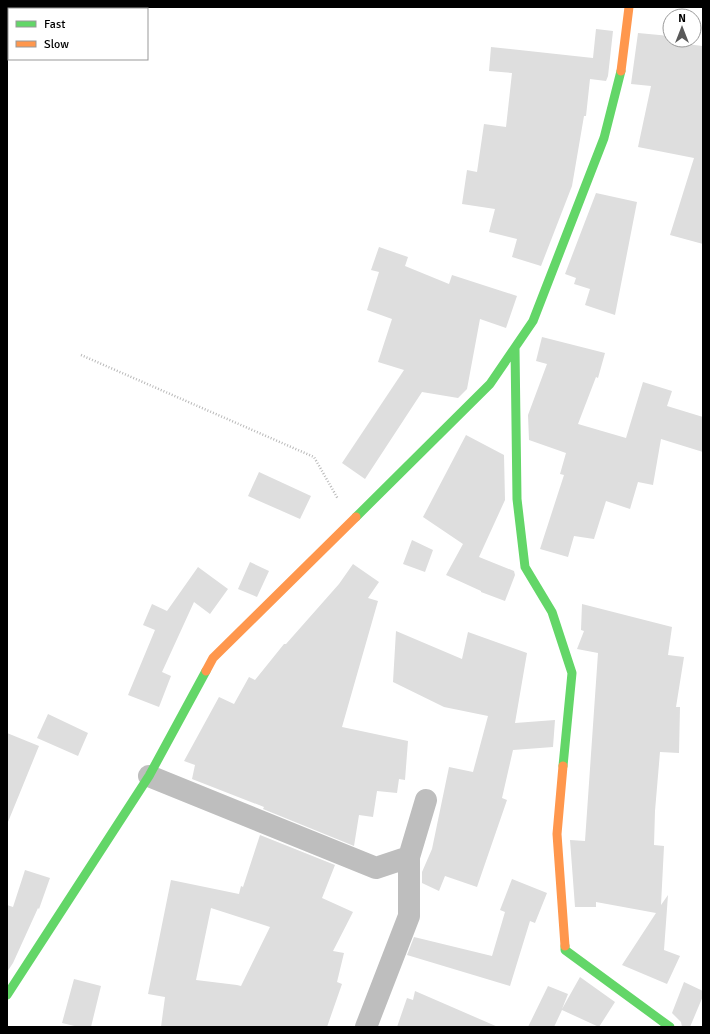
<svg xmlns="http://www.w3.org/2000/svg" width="710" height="1034" font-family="Signika,sans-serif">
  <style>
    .building { fill: #dedede; fill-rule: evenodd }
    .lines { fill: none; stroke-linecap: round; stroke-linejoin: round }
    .path { stroke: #b9b9b9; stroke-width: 2.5; stroke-dasharray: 1 2; stroke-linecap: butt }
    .street { stroke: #bebebe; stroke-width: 22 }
    .fast { stroke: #63d668; stroke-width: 9 }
    .slow { stroke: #ff974d; stroke-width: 9 }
  </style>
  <rect width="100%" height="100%" fill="#fff"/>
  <path class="building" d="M 596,29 L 613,31 L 608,76 L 606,81 L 590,79 L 586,116 L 584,116 L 572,186 L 541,266 L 512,257 L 517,239 L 489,232 L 495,209 L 462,204 L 467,170 L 477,172 L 484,124 L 506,127 L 512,73 L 489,71 L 491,47 L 593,58 Z
    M 638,33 L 670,36 L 670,40 L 677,40 L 677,43 L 703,46 L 703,244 L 670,235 L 694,158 L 638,147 L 651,86 L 631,84 Z
    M 596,193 L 637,202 L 615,315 L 585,305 L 590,289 L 574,284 L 576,278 L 565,274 Z
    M 379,247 L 408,257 L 405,266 L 449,284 L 452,275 L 517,296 L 506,328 L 480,319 L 467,389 L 458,398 L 422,392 L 365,479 L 342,463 L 404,370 L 378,362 L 392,319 L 367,310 L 379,272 L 371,270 Z
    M 542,337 L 605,353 L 598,378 L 596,377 L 578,424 L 626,438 L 643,382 L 672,391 L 667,406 L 703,417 L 703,452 L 661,439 L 653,485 L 638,482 L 630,509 L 606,501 L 594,539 L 574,536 L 568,557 L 540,549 L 564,475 L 560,474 L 566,453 L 529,440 L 528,415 L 547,364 L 536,361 Z
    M 466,435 L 504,455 L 505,500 L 479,557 L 514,571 L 515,575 L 505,601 L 481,592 L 481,591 L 446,575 L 463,544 L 423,517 Z
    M 259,472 L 311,496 L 300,519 L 248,496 Z
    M 412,540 L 433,550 L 425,572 L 403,564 Z
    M 250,562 L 269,571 L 257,597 L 238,589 Z
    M 353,564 L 379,582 L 368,598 L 378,601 L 342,727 L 408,741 L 405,780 L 399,779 L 397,793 L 377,791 L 373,817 L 359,815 L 354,846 L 263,809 L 264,807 L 192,779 L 195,765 L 184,761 L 219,697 L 234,704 L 249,677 L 255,680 L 284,644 L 286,644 L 339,584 Z
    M 198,567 L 228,589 L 210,614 L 194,602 L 162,672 L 171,676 L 159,707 L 128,695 L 155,630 L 143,625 L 152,604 L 167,611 Z
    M 582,604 L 672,627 L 668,655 L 684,657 L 676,707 L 680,707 L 679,753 L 660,752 L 655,811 L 654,845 L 664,846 L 661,905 L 668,895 L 664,950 L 680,956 L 667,984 L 622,965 L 656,913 L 596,902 L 596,907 L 575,907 L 570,840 L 585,841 L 598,653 L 577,649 L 584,631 L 581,630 Z
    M 396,631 L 462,659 L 468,632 L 527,653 L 515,723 L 555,720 L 553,747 L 513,750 L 502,798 L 507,800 L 477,887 L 445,876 L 439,891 L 422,883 L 422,872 L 432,849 L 449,767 L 473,772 L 488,716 L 444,707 L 393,682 Z
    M 48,714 L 88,733 L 78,756 L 37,738 Z
    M 7,733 L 39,746 L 8,822 L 7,822 Z
    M 260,835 L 335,865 L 322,898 L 353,912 L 333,951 L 344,953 L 337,982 L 342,984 L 327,1027 L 161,1027 L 165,997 L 148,994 L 171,880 L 239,894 L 241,886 L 243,887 ZM 211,908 L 270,927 L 241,986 L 237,985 L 196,980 Z
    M 25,870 L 50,878 L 39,909 L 38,908 L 13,963 L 7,972 L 7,905 L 13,907 Z
    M 512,879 L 547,893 L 535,923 L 530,921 L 510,986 L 407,955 L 414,937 L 492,956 L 505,912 L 500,910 Z
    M 580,977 L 615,1002 L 599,1027 L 562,1010 L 554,1027 L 528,1027 L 548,986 L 568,994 L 562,1009 Z
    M 74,979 L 101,986 L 91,1027 L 79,1027 L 62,1023 Z
    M 684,982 L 703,991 L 703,996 L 690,1027 L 682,1027 L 681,1022 L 672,1013 Z
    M 415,991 L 498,1027 L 397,1027 L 407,998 L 413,1000 Z"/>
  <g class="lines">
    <path class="path" d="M 81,355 L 314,457 L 338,499"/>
    <path class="street" d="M 149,776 L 376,868 L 409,857
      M 366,1027 L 409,916 L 409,857 L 426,800"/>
    <path class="fast" d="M 515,348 L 517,499 L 525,567 L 552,612 L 572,673 L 563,766
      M 356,517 L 490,384 L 533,321 L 604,138 L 621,71
      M 565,946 L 565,950 L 670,1027
      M 7,995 L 149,776 L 206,671"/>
    <path class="slow" d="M 621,71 L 629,7
      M 206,671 L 213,658 L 356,517
      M 563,766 L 557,834 L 565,946"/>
  </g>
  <rect width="710" height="1034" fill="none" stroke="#000000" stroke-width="16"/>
  <rect x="8" y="8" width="140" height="52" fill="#ffffff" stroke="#999999"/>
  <rect x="16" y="21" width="20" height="6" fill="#63d668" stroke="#999999"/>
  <text x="44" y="28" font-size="12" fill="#000000">Fast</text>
  <rect x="16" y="41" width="20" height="6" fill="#ff974d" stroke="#999999"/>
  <text x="44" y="48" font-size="12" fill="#000000">Slow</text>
  <g transform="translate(682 28)"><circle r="19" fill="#ffffff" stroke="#999999"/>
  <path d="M0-3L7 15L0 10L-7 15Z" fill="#595959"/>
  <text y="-6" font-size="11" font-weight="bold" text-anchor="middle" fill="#000000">N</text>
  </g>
</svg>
